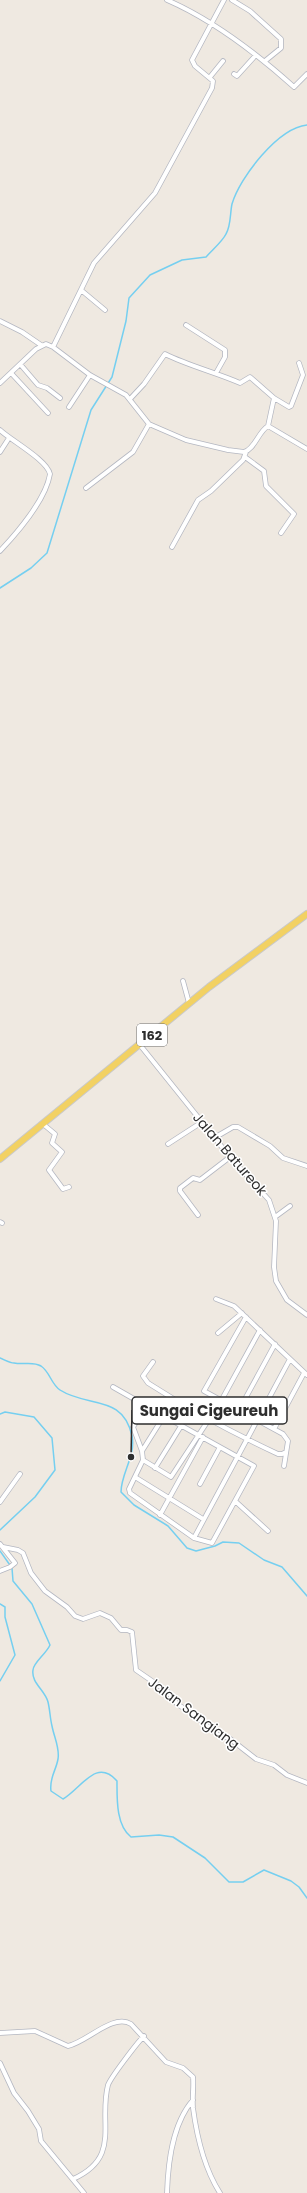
<svg xmlns="http://www.w3.org/2000/svg" width="307" height="2193" font-family="Poppins,sans-serif">
  <style>
    .lines { fill: none; stroke-linecap: round; stroke-linejoin: round }
    .stream { stroke: #75cff0; stroke-width: 1.5 }
    .street-casing { stroke: #b4b7c1; stroke-width: 5.5 }
    .primary-casing { stroke: #c9c9c9; stroke-width: 8 }
    .street { stroke: #fff; stroke-width: 4 }
    .primary { stroke: #f2d163; stroke-width: 6 }
    .labels { text-anchor: middle; dominant-baseline: central; stroke-width: 3; stroke-linejoin: round; paint-order: stroke }
    .shield { fill: #fff; stroke: #6d6d6d; stroke-width: 1 }
    .shield-label { font-size: 13px; font-weight: bold; fill: #2e2e2e }
    .street-label { font-size: 14px; fill: #2e2e2e; stroke: #fff }
    .leader { fill: none; stroke: #2e2e2e; stroke-width: 1.5 }
    .callout-dot { fill: #2e2e2e; stroke: #fff; stroke-width: 1.5 }
    .callout { fill: #fff; stroke: #2e2e2e; stroke-width: 1.5 }
    .callout-label { font-size: 15px; text-anchor: middle; font-weight: bold; fill: #2e2e2e }
  </style>
  <rect width="100%" height="100%" fill="#efe9e1"/>
  <g class="lines">
    <path class="stream" d="M 0,588 L 31,568 L 47,553 L 91,410 L 112,377 L 126,321 L 129,298 L 150,275 L 182,260 L 206,257 C 212,250 222,242 226,234 C 231,226 230,213 232,204 C 240,177 278,128 307,125
      M 0,1358 C 5,1360 10,1363 14,1363 C 24,1365 33,1361 41,1366 C 50,1372 51,1384 60,1390 C 88,1408 123,1394 132,1436 C 136,1456 121,1473 121,1492 L 134,1505 L 168,1526 L 187,1548 L 196,1551 L 215,1546 L 223,1542 L 239,1543 L 264,1560 L 282,1567 L 307,1596
      M 0,1414 L 5,1412 L 34,1417 L 52,1438 L 55,1470 L 35,1497 L 0,1530
      M 0,1551 L 12,1568 L 13,1581 L 32,1604 L 50,1645 C 46,1654 33,1663 33,1670 C 31,1683 45,1690 48,1702 C 50,1710 50,1718 52,1726 C 54,1737 60,1748 58,1759 C 56,1771 49,1778 51,1791 L 63,1799 C 81,1789 96,1757 117,1781 C 117,1799 116,1825 131,1837 L 159,1835 L 173,1837 L 205,1858 L 229,1882 L 243,1882 L 264,1870 L 291,1881 L 299,1887 L 307,1898
      M 0,1604 L 5,1607 L 5,1617 L 15,1655 L 0,1681"/>
    <g class="street-casing">
      <path id="street" d="M 167,0 C 213,20 256,53 294,87 L 307,74
        M 232,0 L 250,11 L 281,39 L 281,48 L 265,61
        M 234,74 L 237,76 L 255,56
        M 210,77 L 223,61
        M 81,290 L 105,310
        M 0,321 L 22,332 L 41,345
        M 186,325 L 225,350 L 225,357 L 216,373
        M 53,347 L 94,263 L 155,193 L 212,88 L 213,81 L 195,66 L 192,60 L 224,0
        M 20,364 L 38,385 L 47,388 L 60,398
        M 11,373 L 48,413
        M 0,383 L 36,349 L 46,344 L 53,347 L 90,375 L 126,395 L 149,424 L 186,440 L 228,450 L 244,452 C 255,449 258,432 268,426 L 307,449
        M 274,398 L 289,407 L 291,406 L 303,375 L 299,363
        M 130,399 L 144,384 L 165,354 C 189,366 215,372 240,383 L 250,377 L 274,398 L 268,426
        M 69,407 L 90,375
        M 0,430 C 12,441 47,460 50,474 C 46,499 17,533 0,551
        M 0,452 L 9,438
        M 245,457 L 264,471 L 266,486 L 294,514 L 281,533
        M 86,488 L 133,452 L 149,424
        M 172,547 L 198,500 L 211,491 L 243,460 L 246,452
        M 183,981 L 189,1003
        M 140,1045 L 230,1157 L 269,1200 L 276,1221 L 274,1267 L 276,1281 L 287,1300 L 307,1315
        M 43,1124 L 55,1134 L 52,1143 L 62,1152 L 49,1170 L 63,1189 L 69,1187
        M 214,1138 L 233,1127 L 238,1127 L 270,1146 L 283,1158 L 307,1166
        M 168,1144 L 202,1122
        M 198,1215 L 180,1191 L 180,1188 L 193,1178 L 200,1180 L 230,1157
        M 275,1217 L 290,1206
        M 0,1222 L 2,1223
        M 216,1299 L 234,1306 L 307,1375
        M 246,1317 L 204,1391 L 283,1434 L 288,1441 L 284,1466
        M 218,1333 L 242,1313
        M 153,1362 L 143,1376 L 148,1383 C 190,1410 233,1433 278,1454 L 282,1454 L 286,1452
        M 113,1387 L 164,1416
        M 239,1410 L 275,1344
        M 164,1416 L 254,1466 L 212,1543 L 194,1538 L 130,1493 L 129,1489 L 143,1460 L 142,1451 Z
        M 274,1429 L 304,1373
        M 142,1451 L 133,1427 L 146,1407
        M 143,1460 L 171,1477 L 221,1401 L 260,1330
        M 155,1468 L 181,1426
        M 135,1477 L 203,1519
        M 200,1484 L 220,1447
        M 235,1501 L 268,1531
        M 0,1502 L 20,1474
        M 160,1515 L 203,1437
        M 194,1538 L 290,1359
        M 0,1544 L 15,1563 L 10,1567 L 0,1571
        M 3,1547 L 18,1550 L 23,1553 L 31,1573 L 45,1591 L 67,1607 L 75,1616 L 83,1619 L 100,1613 L 111,1618 L 121,1630 L 127,1630 L 132,1632 L 136,1670 L 168,1692 L 177,1704 L 193,1714 L 218,1735 L 229,1738 L 256,1759 L 274,1765 L 287,1775 L 307,1783
        M 0,2033 L 35,2031 L 68,2046 C 87,2042 113,2013 131,2024 L 166,2062 L 183,2068 L 193,2077 C 194,2087 192,2097 193,2108 C 197,2138 204,2168 220,2193
        M 0,2063 L 14,2093 L 28,2111 L 39,2129 L 41,2141 L 84,2193
        M 73,2179 C 122,2157 98,2123 108,2085 C 111,2077 137,2043 144,2036
        M 167,2193 C 168,2163 172,2124 193,2100"/>
    </g>
    <g class="primary-casing">
      <path id="primary" d="M 0,1159 L 209,987 L 307,914"/>
    </g>
    <use href="#street" class="street"/>
    <use href="#primary" class="primary"/>
  </g>
  <g class="labels">
    <rect class="shield" x="137" y="1024" width="30" height="22" rx="3"/>
    <g class="shield-label">
      <text x="152" y="1035">162</text>
    </g>
    <g class="street-label">
      <text transform="translate(230 1154) rotate(49)">Jalan Batureok</text>
      <text transform="translate(194 1713) rotate(37)">Jalan Sangiang</text>
    </g>
  </g>
  <path class="leader" d="M131 1457L132 1410"/>
  <circle class="callout-dot" cx="131" cy="1457" r="4"/>
  <rect class="callout" x="132" y="1397" width="155" height="27" rx="4"/>
  <g class="callout-label">
    <text x="209" y="1416">Sungai Cigeureuh</text>
  </g>
</svg>
